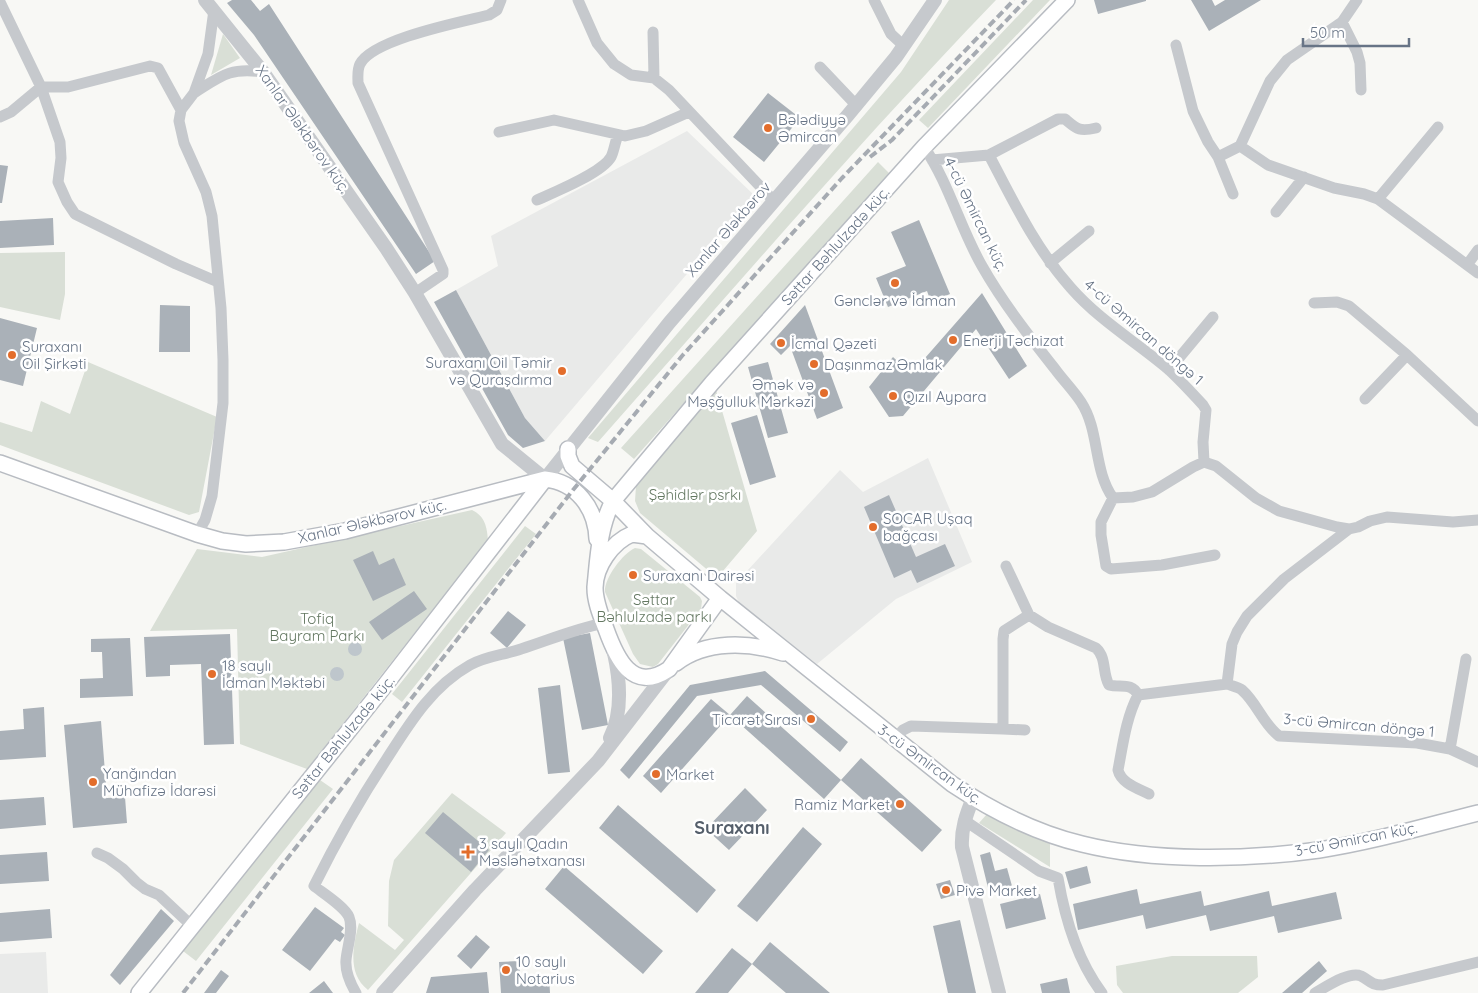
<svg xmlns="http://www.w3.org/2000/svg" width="1478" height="993" font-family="Quicksand,sans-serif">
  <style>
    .built { fill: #e9eae9 }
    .green { fill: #d9dfd6 }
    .water { fill: #bec6cc }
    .building { fill: #aab1b8 }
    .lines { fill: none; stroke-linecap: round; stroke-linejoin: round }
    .secondary-casing { stroke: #b8bcc2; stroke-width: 18 }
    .minor { stroke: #c6c9cd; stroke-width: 11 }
    .tertiary { stroke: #c6c9cd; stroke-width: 14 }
    .secondary { stroke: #fff; stroke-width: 15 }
    .rail { stroke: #a6abb2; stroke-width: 4; stroke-dasharray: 8 4; stroke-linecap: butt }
    .poi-dot { fill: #e36d2b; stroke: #fff; stroke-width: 2 }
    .labels { text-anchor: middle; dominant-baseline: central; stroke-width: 5; stroke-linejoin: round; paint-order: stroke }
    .poi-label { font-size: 15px; fill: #677486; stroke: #fff; text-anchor: start }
    .street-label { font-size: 15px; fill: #677486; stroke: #fff }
    .park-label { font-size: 15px; fill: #647862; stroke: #fff }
    .quarter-label { font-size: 18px; font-weight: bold; fill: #555f6b; stroke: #fff }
  </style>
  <rect width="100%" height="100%" fill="#f8f8f5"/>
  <path class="built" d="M 687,131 L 754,195 L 545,441 L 525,418 L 456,290 L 498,266 L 491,236 Z
    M 928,458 L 972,562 L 896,599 L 817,664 L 740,605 L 736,596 L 736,583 L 840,470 L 863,492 Z
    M 46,952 L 48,993 L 0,993 L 0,954 Z"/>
  <path class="green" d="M 949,0 L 996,0 C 858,143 729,294 598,442 L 588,438 L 901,72 Z
    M 1033,0 L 1050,0 L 928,128 L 919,120 Z
    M 223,34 L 240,58 L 211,75 Z
    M 878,162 L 889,173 L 634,459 L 621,448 Z
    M 65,252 L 65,294 L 60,320 L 0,307 L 0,253 Z
    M 88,362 L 217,417 L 199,512 L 189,515 L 0,445 L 0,422 L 32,432 L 41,401 L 70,414 Z
    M 716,390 L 757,531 L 717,578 L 640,513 L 635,501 L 636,486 Z
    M 472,510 C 485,516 487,527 488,540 L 307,769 L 240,744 L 237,629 L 150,631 L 197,549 L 262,557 Z
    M 525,526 L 536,534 L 402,702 L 392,694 Z
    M 635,548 L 641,549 L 700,597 L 702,601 L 701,609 L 658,664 L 653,667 L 640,664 L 633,654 L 605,592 C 604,579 622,554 635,548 Z
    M 320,780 L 333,789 L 196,961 L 183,951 Z
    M 452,793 L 506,833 L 368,990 C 347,974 353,946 359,923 L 395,950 L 404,940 L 388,926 L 389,881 L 394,860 Z
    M 987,814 L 1050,844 L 1050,867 L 979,823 Z
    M 1172,956 L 1257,956 L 1258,977 L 1238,993 L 1123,993 L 1117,985 L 1116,966 Z"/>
  <path class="water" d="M348 649a7 7 0 1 1 14 0a7 7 0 1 1-14 0Z
    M330 674a7 7 0 1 1 14 0a7 7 0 1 1-14 0Z"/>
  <path class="building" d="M 232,0 L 251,0 L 260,11 L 269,4 L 435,261 L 416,274 L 254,35 L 227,3 Z
    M 1094,0 L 1146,0 L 1146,1 L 1098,14 Z
    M 1191,0 L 1212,0 L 1215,6 L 1225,0 L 1261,0 L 1209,31 Z
    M 768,93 L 800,118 L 764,162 L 733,137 Z
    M 0,165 L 8,166 L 2,203 L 0,203 Z
    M 53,218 L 54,245 L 0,248 L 0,221 Z
    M 919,220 L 950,294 L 931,302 L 927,291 L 888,307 L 876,278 L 906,266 L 891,232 Z
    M 456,290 L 525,418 L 545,441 L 523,448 L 508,435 L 434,302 Z
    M 982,293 L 1027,366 L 1009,379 L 976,329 L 903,416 L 889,417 L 869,387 L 893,357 L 911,374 Z
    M 160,305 L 190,306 L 190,352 L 159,352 Z
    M 805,305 L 843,408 L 817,419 L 790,346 L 781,355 L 770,344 Z
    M 0,318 L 37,328 L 23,386 L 0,380 Z
    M 768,362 L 788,433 L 768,438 L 748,367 Z
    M 757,415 L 776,477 L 750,485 L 731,423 Z
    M 889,495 L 916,557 L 945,544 L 955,566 L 917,583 L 911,570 L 894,578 L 864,507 Z
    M 373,551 L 379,565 L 394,558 L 406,585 L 373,601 L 353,560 Z
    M 414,591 L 427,609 L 382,640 L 369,622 Z
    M 508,611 L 526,625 L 507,648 L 490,633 Z
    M 590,633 L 608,725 L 582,730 L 563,638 Z
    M 230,634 L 234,744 L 204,745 L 201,664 L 170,665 L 170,676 L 146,677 L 144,637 Z
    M 130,638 L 133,696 L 80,698 L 80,679 L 103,678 L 102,652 L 91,652 L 91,639 Z
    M 765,671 L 848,742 L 840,752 L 761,685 L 697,696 L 629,779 L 620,770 L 690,685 Z
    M 560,685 L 570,772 L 548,774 L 538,688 Z
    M 747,696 L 841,780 L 824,799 L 730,715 Z
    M 711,699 L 730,715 L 661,793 L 643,776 Z
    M 44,707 L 46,757 L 0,760 L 0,731 L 24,729 L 23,709 Z
    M 101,721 L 107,798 L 125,797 L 127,823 L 73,828 L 64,725 Z
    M 861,758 L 942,830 L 922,852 L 841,780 Z
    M 745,788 L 767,810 L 729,850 L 706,829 Z
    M 44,797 L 46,825 L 0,829 L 0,800 Z
    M 618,805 L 716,890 L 697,913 L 599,828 Z
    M 443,812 L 489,850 L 471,872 L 425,833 Z
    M 803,827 L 822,844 L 757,922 L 737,906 Z
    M 47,852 L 49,881 L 0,884 L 0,855 Z
    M 990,852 L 995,871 L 1007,868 L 1012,886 L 989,892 L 980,855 Z
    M 564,866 L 663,951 L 643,974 L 545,889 Z
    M 1087,866 L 1091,883 L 1070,889 L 1065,872 Z
    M 950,880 L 955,895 L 941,899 L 936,884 Z
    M 1137,889 L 1140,904 L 1201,891 L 1204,906 L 1269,891 L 1272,906 L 1336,892 L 1342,919 L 1278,933 L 1274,916 L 1210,931 L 1206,915 L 1146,929 L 1143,915 L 1078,930 L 1073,904 Z
    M 1040,894 L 1046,919 L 1006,929 L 1000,904 Z
    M 315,907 L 344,928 L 341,932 L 345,935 L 340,942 L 335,939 L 310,971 L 282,950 Z
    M 50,909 L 52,938 L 0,942 L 0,913 Z
    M 161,909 L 174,921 L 120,985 L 110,975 Z
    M 960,920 L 976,993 L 948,993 L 933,926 Z
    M 476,935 L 490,947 L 471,969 L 457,956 Z
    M 770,942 L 830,993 L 786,993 L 752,964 Z
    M 732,948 L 752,964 L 728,993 L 695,993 Z
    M 519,961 L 520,977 L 549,975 L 550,993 L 501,993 L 499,962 Z
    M 1319,961 L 1327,971 L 1302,993 L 1282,993 Z
    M 221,970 L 229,976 L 216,993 L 204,993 Z
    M 487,972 L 489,993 L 426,993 L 431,977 Z
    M 1067,978 L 1070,993 L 1042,993 L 1040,984 Z
    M 324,981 L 333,993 L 309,993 Z"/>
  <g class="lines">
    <g class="secondary-casing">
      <path id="secondary" d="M 568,449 L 568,456 L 572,466 L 613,501 L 647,536
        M 0,463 L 197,534 L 222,541 L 246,544 L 284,542 L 345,531 L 545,479 C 576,482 596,508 597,539
        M 632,534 L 647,536 L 720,598 L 669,669 C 632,694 616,657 606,629 C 601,616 595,602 595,588 C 595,567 612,542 632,534 Z
        M 595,587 C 598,558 599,527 613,501 L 712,383 L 924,147 L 1067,0
        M 720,598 L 952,784 C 991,810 1036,833 1082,844 C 1154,862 1246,860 1319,850 C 1372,842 1426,826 1478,813
        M 676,663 C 706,640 749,642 783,653
        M 139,993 L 382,689 L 545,479"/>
    </g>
    <path class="minor" d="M 578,0 L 597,43 L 614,64 L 631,75 L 654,78 L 669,90 L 774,201
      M 874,0 L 891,34 L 904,46
      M 0,2 L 41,87 L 60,142 L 61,158 L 58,182 L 67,202 L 75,214 L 176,264 L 218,282
      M 214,10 L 208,54 L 194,93 C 221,76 230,67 263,72
      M 1342,22 L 1357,52 L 1360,63 L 1361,90
      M 653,32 L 654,78
      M 1176,45 L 1193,111 L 1208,142 L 1218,157 L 1240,146 L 1270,81 L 1287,60 L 1342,22 L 1357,0
      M 820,67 L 857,106
      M 194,93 L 181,110 L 179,121 L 184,143 L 206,192 L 212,216 L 221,308 L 223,360 L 223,403 L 212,496 L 205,520 L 197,534
      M 0,117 L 11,112 L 41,87 L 68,87 L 150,66 L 158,68 L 181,110
      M 499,132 L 554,120 L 625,136 L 646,131 L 689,112
      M 1240,146 L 1268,165 L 1334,188 L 1364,194 L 1378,199 L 1478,273
      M 924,147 C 949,183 960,228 982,266 C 1003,303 1029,336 1055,369 C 1063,380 1073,390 1081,402 C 1100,431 1093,470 1113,498 L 1133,497 L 1152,492 L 1193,467 L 1204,462 L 1216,466 L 1256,498 L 1279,511 L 1337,527 L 1349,529 L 1358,527 L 1370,521 L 1387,517 L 1453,522 L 1478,520
      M 989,155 C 1013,201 1036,249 1071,288 C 1099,320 1136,342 1168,369 C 1180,380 1192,393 1203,405 L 1206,410 L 1203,442 L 1204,462
      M 1218,157 L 1233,194
      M 932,160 L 989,155 L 1058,119 L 1065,119 C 1077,129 1079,132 1096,128
      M 1378,199 L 1438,127
      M 537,200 C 555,192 602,173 611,157 C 614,151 615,142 618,135
      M 1276,212 L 1304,177
      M 1050,263 L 1089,231
      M 1467,265 L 1478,250
      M 415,293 L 443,274 L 443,270 L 358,83 C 358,77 357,70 360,64 C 373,39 461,22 489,15 L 497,10 L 501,0
      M 1314,303 L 1337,302 L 1349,306 L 1407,355 L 1478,421
      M 1169,370 L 1213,317
      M 1365,399 L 1407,355
      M 1113,498 L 1101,522 L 1101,535 L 1106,566 L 1111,569 L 1162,565 L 1215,555
      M 1006,566 L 1029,615
      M 1227,684 L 1232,644 L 1237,632 L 1247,616 L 1284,579 L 1349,529
      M 1138,695 C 1126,718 1123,744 1118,770 C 1121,783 1137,788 1149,794
      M 1003,729 L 1025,730
      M 895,739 L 903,730 L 911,726 L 1003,729 L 1003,639 L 1004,631 L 1029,615 L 1048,627 L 1096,648 C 1107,658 1102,673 1109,685 C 1120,688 1132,682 1138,695 L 1227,684 C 1232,686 1238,687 1242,690 C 1257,703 1263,724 1279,736 L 1417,743 L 1450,749 L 1478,762
      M 1450,749 L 1466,659
      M 964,820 L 1039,871 L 1058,878 C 1065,919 1077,960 1102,993
      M 97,853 L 108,858 L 123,869 L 136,882 L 145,889 L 159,895 L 192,926
      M 356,993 C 350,983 345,972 346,960 C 347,947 354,929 349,917 C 345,907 323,893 314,886 C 336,842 359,801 386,760 C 409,724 431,687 470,665 C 486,656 504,655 521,649 C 549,640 575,629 604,623
      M 1315,993 C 1326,987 1349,971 1361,976 C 1371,981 1370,985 1383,985 L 1478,962"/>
    <path class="tertiary" d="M 205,0 L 263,72 L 386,248 L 415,293 L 502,444 L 545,479 L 669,323 L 848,115 L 896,57 L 935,0
      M 610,738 C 623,712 620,680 614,653
      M 973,798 C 966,815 961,829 962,847 L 999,993
      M 383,993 L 475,890 L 598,761 L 669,669"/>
    <use href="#secondary" class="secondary"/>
    <path class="rail" d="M 870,157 L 892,140 L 1026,0
      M 183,993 L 573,490 L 682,356 L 842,178 L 1014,0"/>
  </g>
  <g class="poi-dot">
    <circle cx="768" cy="128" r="5"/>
    <circle cx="895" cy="283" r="5"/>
    <circle cx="953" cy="340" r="5"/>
    <circle cx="781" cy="343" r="5"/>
    <circle cx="12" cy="355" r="5"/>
    <circle cx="814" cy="364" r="5"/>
    <circle cx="562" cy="371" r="5"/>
    <circle cx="824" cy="393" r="5"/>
    <circle cx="893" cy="396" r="5"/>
    <circle cx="873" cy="527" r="5"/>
    <circle cx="633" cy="575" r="5"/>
    <circle cx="212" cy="674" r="5"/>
    <circle cx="811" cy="719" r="5"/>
    <circle cx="656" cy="774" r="5"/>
    <circle cx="93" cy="782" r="5"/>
    <circle cx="900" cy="804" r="5"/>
    <path d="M465.5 844.5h5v5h5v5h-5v5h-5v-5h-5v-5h5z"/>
    <circle cx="946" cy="890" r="5"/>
    <circle cx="506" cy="970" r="5"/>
  </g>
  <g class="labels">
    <g class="poi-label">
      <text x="778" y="119">Bələdiyyə<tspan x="778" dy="17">Əmircan</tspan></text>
      <text x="895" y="300" text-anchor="middle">Gənclər və İdman</text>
      <text x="963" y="340">Enerji Təchizat</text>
      <text x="791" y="343">İcmal Qəzeti</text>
      <text x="22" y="346">Suraxanı<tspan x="22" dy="17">Oil Şirkəti</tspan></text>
      <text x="552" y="362" text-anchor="end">Suraxanı Oil Təmir<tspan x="552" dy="17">və Quraşdırma</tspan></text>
      <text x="824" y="364">Daşınmaz Əmlak</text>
      <text x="814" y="384" text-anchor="end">Əmək və<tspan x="814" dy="17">Məşğulluk Mərkəzi</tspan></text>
      <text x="903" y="396">Qızıl Aypara</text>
      <text x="883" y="518">SOCAR Uşaq<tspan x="883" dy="17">bağçası</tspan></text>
      <text x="643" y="575">Suraxanı Dairəsi</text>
      <text x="222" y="665">18 saylı<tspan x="222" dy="17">İdman Məktəbi</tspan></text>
      <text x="801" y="719" text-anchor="end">Ticarət Sırası</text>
      <text x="103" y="773">Yanğından<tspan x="103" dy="17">Mühafizə İdarəsi</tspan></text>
      <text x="666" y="774">Market</text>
      <text x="890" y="804" text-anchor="end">Ramiz Market</text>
      <text x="479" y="843">3 saylı Qadın<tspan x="479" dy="17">Məsləhətxanası</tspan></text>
      <text x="956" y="890">Pivə Market</text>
      <text x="516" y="961">10 saylı<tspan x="516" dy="17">Notarius</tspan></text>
    </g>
    <g class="street-label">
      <text transform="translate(303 129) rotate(55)">Xanlar Ələkbərov küç.</text>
      <text transform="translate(976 214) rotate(64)">4-cü Əmircan küç.</text>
      <text transform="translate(728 229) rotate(-49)">Xanlar Ələkbərov</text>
      <text transform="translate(835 246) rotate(-48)">Səttar Bəhlulzadə küç.</text>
      <text transform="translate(1144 332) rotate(41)">4-cü Əmircan döngə 1</text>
      <text transform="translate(372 521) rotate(-13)">Xanlar Ələkbərov küç.</text>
      <text transform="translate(1359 725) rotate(5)">3-cü Əmircan döngə 1</text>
      <text transform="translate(343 737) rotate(-51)">Səttar Bəhlulzadə küç.</text>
      <text transform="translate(930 764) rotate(36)">3-cü Əmircan küç.</text>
      <text transform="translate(1356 839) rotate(-11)">3-cü Əmircan küç.</text>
    </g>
    <g class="park-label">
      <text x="695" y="494">Şəhidlər psrkı</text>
      <text x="654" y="599">Səttar<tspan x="654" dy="17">Bəhlulzadə parkı</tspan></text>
      <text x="317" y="618">Tofiq<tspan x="317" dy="17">Bayram Parkı</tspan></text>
    </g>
    <g class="quarter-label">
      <text x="732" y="827">Suraxanı</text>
    </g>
  </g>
  <path d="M1303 38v8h106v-8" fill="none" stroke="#677486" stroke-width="2.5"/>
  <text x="1310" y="38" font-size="15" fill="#677486" stroke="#ffffff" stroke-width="4" paint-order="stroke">50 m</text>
</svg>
